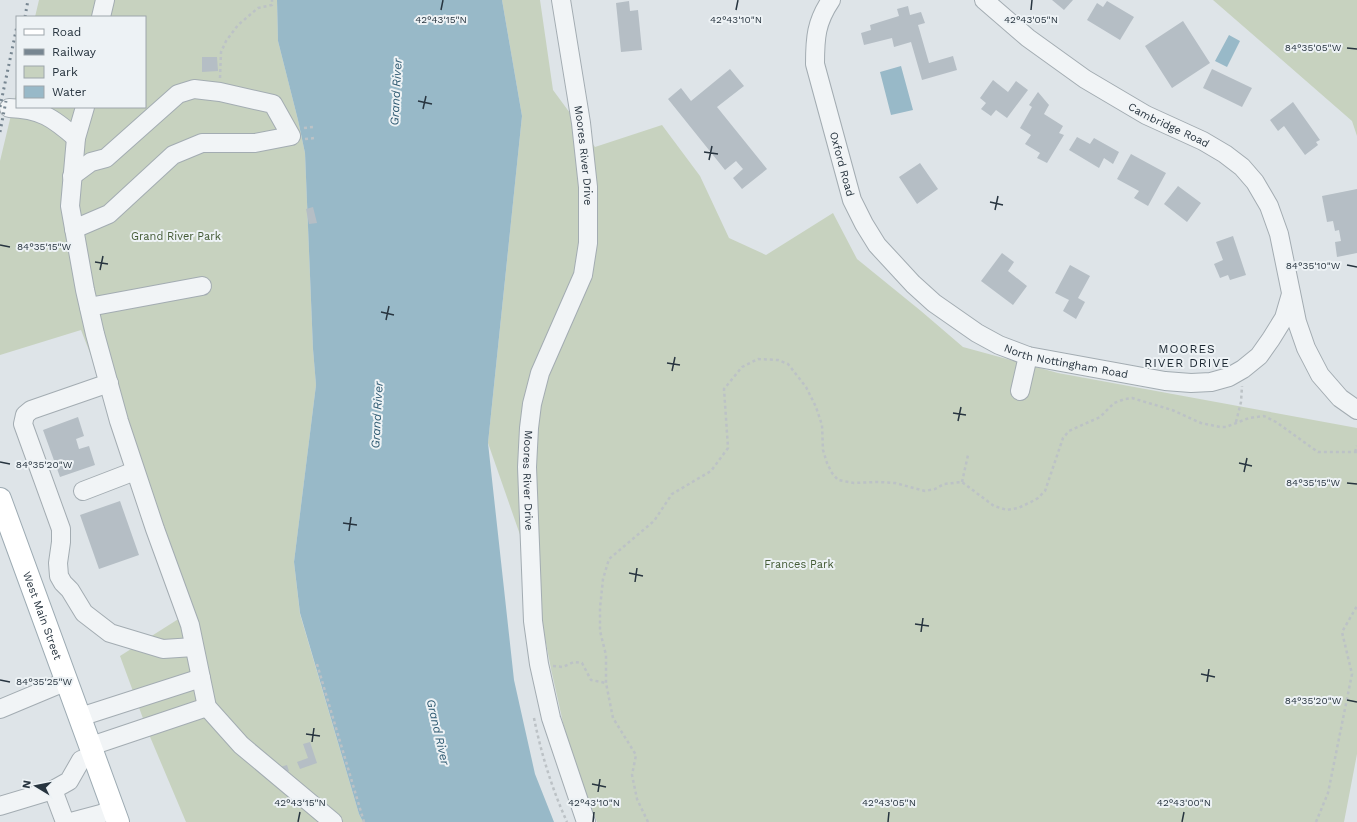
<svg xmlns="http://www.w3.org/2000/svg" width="1357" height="822" font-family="'Work Sans',sans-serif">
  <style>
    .green { fill: #c7d2bf }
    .water { fill: #98b9c8 }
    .building { fill: #b5bec5 }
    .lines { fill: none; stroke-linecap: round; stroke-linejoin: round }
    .minor-casing { stroke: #a3acb2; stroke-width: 20 }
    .major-casing { stroke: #9dabb3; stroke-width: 24 }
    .path { stroke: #bcc2c6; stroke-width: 2.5; stroke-dasharray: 3 3; stroke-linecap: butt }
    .minor { stroke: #f1f4f6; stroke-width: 18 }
    .major { stroke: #fff; stroke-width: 22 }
    .rail { stroke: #778691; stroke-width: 3; stroke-dasharray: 2 4; stroke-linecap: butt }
    .ticks { fill: none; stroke: #27343f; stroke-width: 1.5 }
    .labels { text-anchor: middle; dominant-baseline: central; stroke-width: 4; stroke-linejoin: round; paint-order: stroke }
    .street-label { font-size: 11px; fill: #27343f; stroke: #edf2f5 }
    .park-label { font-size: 11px; fill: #435a34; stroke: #edf2f5 }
    .water-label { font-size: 12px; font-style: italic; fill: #315c73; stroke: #edf2f5 }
    .neighbourhood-label { font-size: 12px; letter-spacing: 1px; fill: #19252f; stroke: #edf2f5 }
    .ticks-label { font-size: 10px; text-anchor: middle; fill: #27343f; stroke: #edf2f5; stroke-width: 4; stroke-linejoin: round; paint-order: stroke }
  </style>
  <rect width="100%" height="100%" fill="#dee4e8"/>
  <path class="green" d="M 39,0 L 277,0 L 278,41 L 298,120 L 305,153 L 313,349 L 316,385 L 294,562 L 300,614 L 359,814 L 363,822 L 186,822 L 148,732 L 120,656 L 191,611 L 81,330 L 0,355 L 0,161 L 17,90 L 17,107 L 145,107 L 145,17 L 35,17 Z
    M 502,0 L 540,0 L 553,90 L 595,147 L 662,125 L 700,176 L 729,238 L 766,255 L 833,213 L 857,259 L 921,311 L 963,347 L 1058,373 L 1357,428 L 1357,754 L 1344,822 L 597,822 L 568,745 L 551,669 L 541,617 L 540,592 L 488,443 L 522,116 Z
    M 1213,0 L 1357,0 L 1357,136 L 1352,121 Z"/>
  <path class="water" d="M 277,0 L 502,0 L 522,116 L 488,443 L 514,680 L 535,774 L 554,822 L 363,822 L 359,814 L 300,613 L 294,562 L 316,385 L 313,349 L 305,153 L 298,120 L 278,41 Z
    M 1229,35 L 1240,41 L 1227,67 L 1215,61 Z
    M 901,66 L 913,110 L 891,115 L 880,72 Z"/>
  <path class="building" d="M 1052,0 L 1073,0 L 1064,10 Z
    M 629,1 L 630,11 L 638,10 L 642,50 L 621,52 L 616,3 Z
    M 1107,1 L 1134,17 L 1120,40 L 1087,20 L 1097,3 L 1103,7 Z
    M 908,6 L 910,15 L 921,12 L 925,23 L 918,25 L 929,63 L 953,56 L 957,70 L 922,80 L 911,42 L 894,47 L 892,38 L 864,45 L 861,33 L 871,30 L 870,25 L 899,16 L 897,9 Z
    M 1183,21 L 1210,63 L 1172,88 L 1145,46 Z
    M 202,57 L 217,57 L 218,71 L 202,72 Z
    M 730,69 L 744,86 L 717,107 L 767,169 L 742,189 L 733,178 L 743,169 L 736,161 L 725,170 L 668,99 L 681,88 L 691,101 Z
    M 1212,69 L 1252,88 L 1242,107 L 1203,88 Z
    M 993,80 L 1008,92 L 1016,81 L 1028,90 L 1007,118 L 996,110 L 991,116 L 981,109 L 986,103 L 980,98 Z
    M 1038,92 L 1049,105 L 1044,114 L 1063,126 L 1059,133 L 1064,135 L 1047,163 L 1037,158 L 1040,153 L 1025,144 L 1031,135 L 1020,128 L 1032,107 L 1029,105 Z
    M 1293,102 L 1320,140 L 1316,142 L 1318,145 L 1305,155 L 1284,126 L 1278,131 L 1270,120 Z
    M 1077,137 L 1090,144 L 1094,138 L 1119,152 L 1113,164 L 1104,158 L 1099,168 L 1069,150 Z
    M 1131,154 L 1166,173 L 1148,206 L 1134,198 L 1139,191 L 1117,179 Z
    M 920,163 L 938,189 L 917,204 L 899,177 Z
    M 1178,186 L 1201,203 L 1187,222 L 1164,204 Z
    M 1357,189 L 1357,253 L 1337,257 L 1335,242 L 1341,241 L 1339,230 L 1335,231 L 1333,221 L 1327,222 L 1322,196 Z
    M 313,207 L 317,223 L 309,224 L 306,209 Z
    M 1233,236 L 1246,275 L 1230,280 L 1228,275 L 1220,278 L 1214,264 L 1223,260 L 1216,242 Z
    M 1002,253 L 1014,262 L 1008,271 L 1027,286 L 1013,305 L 981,281 Z
    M 1070,265 L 1090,276 L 1078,298 L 1085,302 L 1076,319 L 1063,311 L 1069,300 L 1055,293 Z
    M 78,417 L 84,436 L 76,439 L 79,449 L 89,446 L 95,465 L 60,477 L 43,430 Z
    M 120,501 L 139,555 L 99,569 L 80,515 Z
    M 310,742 L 317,763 L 300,769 L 297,762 L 308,758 L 303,744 Z
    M 287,765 L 289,771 L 279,775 L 277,768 Z"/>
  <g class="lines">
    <g class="minor-casing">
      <g id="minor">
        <path id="s1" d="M 561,0 L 581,123 L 588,187 L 588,243 L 583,275 L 540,373 L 532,404 L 529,428 L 527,467 L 533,621 L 539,664 L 551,718 L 586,822"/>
        <path id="s2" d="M 831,0 C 816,22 815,38 815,64 L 852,200 L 864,224 L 877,245 L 913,284 L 934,303 L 977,333 L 999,345 L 1028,356 L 1165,381 L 1191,383 L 1211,382 L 1229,377 L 1243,369 L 1259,356 L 1271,339 L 1284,318 L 1291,294"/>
        <path id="s3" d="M 984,0 L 1028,38 L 1085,79 L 1146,115 L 1203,141 L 1225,154 L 1242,167 L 1255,182 L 1269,206 L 1279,234 L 1297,322 L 1306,348 L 1320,375 L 1340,398 L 1357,410"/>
        <path d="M 101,17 L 105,0"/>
        <path d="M 85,107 L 76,138 L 70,206 L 85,290 L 95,334 L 119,421 L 155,529 L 190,625 L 207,707 L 241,745 L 333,822"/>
        <path d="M 9,108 C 41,109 53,118 76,138"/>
        <path d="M 72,176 L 91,162 L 106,158 L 178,94 L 194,89 L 220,92 L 273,104 L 291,136 L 255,143 L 202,143 L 173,155 L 109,214 L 74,229"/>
        <path d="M 89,307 L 202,286"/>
        <path d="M 109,383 L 31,410 L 25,415 L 23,424 L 61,529 L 61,542 L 58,563 L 59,576 L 63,583 L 70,590 L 84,613 L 110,633 L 163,649 L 194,647"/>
        <path d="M 1020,391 L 1028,356"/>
        <path d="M 83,491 L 135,471"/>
        <path d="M 0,709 L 67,681"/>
        <path d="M 80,717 L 201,678"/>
        <path d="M 91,746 L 207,707"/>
        <path d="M 0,806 L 53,790"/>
        <path d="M 65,822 L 53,790 L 69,781 L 81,760 L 94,755"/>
        <path d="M 71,822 L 101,814 L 113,808"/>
      </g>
    </g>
    <g class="major-casing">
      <g id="major">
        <path id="s4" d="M 0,499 L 118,822"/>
      </g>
    </g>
    <path class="path" d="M 220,78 L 221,52 L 226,41 L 238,25 L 258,8 L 272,5 L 272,0
      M 304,128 L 313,127
      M 305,139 L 315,138
      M 1236,422 L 1241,402 L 1242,386
      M 1355,452 L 1357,446
      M 962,482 L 968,455
      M 317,664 L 364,822
      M 553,666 L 563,667 L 574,662 L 582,663 L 591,680 L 606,683
      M 534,718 C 541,753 552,789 567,822
      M 648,822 L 637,799 L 632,775 L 636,755 L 613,718 L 606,683 L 606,655 L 600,631 L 600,608 L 603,579 L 609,559 L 654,521 L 672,494 L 711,471 L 728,448 L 724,389 L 742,367 L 758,359 L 778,360 L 788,364 L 806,387 L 816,407 L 822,425 L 823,450 L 827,463 L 832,473 L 838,480 L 854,483 L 878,482 L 895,483 L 925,491 L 935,489 L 944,484 L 962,482 L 994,506 L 1007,510 L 1018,508 L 1031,502 L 1038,498 L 1045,491 L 1063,438 L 1069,431 L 1100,417 L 1114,403 L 1125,399 L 1132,398 L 1172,410 L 1201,423 L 1220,427 L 1226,427 L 1249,418 L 1264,416 L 1276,422 L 1318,452 L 1357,452
      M 1316,822 L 1328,793 L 1352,674 L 1342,632 L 1357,606"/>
    <use href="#minor" class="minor"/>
    <use href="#major" class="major"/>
    <path class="rail" d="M 25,17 L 28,0
      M 0,107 L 17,26
      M 0,132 L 6,101"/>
  </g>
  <path class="ticks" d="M 441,10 L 443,0M 736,10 L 738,0M 1031,10 L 1032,0M 1347,48 L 1357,49M 418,101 L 432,104M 423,109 L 426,96M 704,152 L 718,154M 709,160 L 712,146M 990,202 L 1003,205M 995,210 L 998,196M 0,245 L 10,247M 95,262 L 108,264M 1347,265 L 1357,267M 100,270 L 103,256M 381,312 L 394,315M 386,320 L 389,306M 667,363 L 680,365M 672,371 L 675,357M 953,413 L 966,415M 958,421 L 961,407M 0,462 L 10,464M 1239,463 L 1252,466M 1244,472 L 1247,458M 1347,483 L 1357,484M 343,523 L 357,525M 349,531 L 351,517M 629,573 L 643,576M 635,582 L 637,568M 915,624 L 929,626M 921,632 L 923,618M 1201,674 L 1215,677M 0,680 L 10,682M 1207,682 L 1209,669M 1347,700 L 1357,702M 306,734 L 320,736M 312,742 L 314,728M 592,784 L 606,787M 598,792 L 600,779M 298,822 L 300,812M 593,822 L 594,812M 888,822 L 889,812M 1182,822 L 1184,812"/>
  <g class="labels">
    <g class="street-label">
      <text stroke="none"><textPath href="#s3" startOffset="224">Cambridge Road</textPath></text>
      <text stroke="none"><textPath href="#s1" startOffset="157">Moores River Drive</textPath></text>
      <text stroke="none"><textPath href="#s2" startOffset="171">Oxford Road</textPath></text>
      <text stroke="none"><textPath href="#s2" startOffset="488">North Nottingham Road</textPath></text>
      <text stroke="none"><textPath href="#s1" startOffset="493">Moores River Drive</textPath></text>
      <text stroke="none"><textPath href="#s4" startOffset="124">West Main Street</textPath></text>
    </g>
    <g class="park-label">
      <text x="176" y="236">Grand River Park</text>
      <text x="799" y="564">Frances Park</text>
    </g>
    <g class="water-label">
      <text transform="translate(396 92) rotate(-87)">Grand River</text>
      <text transform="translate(377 415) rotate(-87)">Grand River</text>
      <text transform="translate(438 732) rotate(77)">Grand River</text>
    </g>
    <g class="neighbourhood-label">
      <text x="1187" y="349">MOORES<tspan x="1187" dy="14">RIVER DRIVE</tspan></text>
    </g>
  </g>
  <g class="ticks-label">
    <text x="441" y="23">42°43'15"N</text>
    <text x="736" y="23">42°43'10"N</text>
    <text x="1031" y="23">42°43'05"N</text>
    <text x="1313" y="51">84°35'05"W</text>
    <text x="44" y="250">84°35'15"W</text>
    <text x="1313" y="269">84°35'10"W</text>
    <text x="44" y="468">84°35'20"W</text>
    <text x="1313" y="486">84°35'15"W</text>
    <text x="44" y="685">84°35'25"W</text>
    <text x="1313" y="704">84°35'20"W</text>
    <text x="300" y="806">42°43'15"N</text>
    <text x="594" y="806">42°43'10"N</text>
    <text x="889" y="806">42°43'05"N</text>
    <text x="1184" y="806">42°43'00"N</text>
  </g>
  <rect x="16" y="16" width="130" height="92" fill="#edf2f5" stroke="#9ea6ac"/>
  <rect x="24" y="29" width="20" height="6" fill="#ffffff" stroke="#9ea6ac"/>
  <text x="52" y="36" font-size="12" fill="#27343f">Road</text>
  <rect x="24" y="49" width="20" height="6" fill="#778691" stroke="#9ea6ac"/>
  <text x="52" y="56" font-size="12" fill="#27343f">Railway</text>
  <rect x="24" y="66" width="20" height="12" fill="#c7d2bf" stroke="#9ea6ac"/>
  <text x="52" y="76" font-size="12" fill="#27343f">Park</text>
  <rect x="24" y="86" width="20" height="12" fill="#98b9c8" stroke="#9ea6ac"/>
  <text x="52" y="96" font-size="12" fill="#27343f">Water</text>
  <g transform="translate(36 786) rotate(280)" stroke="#edf2f5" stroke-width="3" paint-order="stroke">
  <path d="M0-3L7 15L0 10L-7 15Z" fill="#27343f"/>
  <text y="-6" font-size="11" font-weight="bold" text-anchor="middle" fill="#27343f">N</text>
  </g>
</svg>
